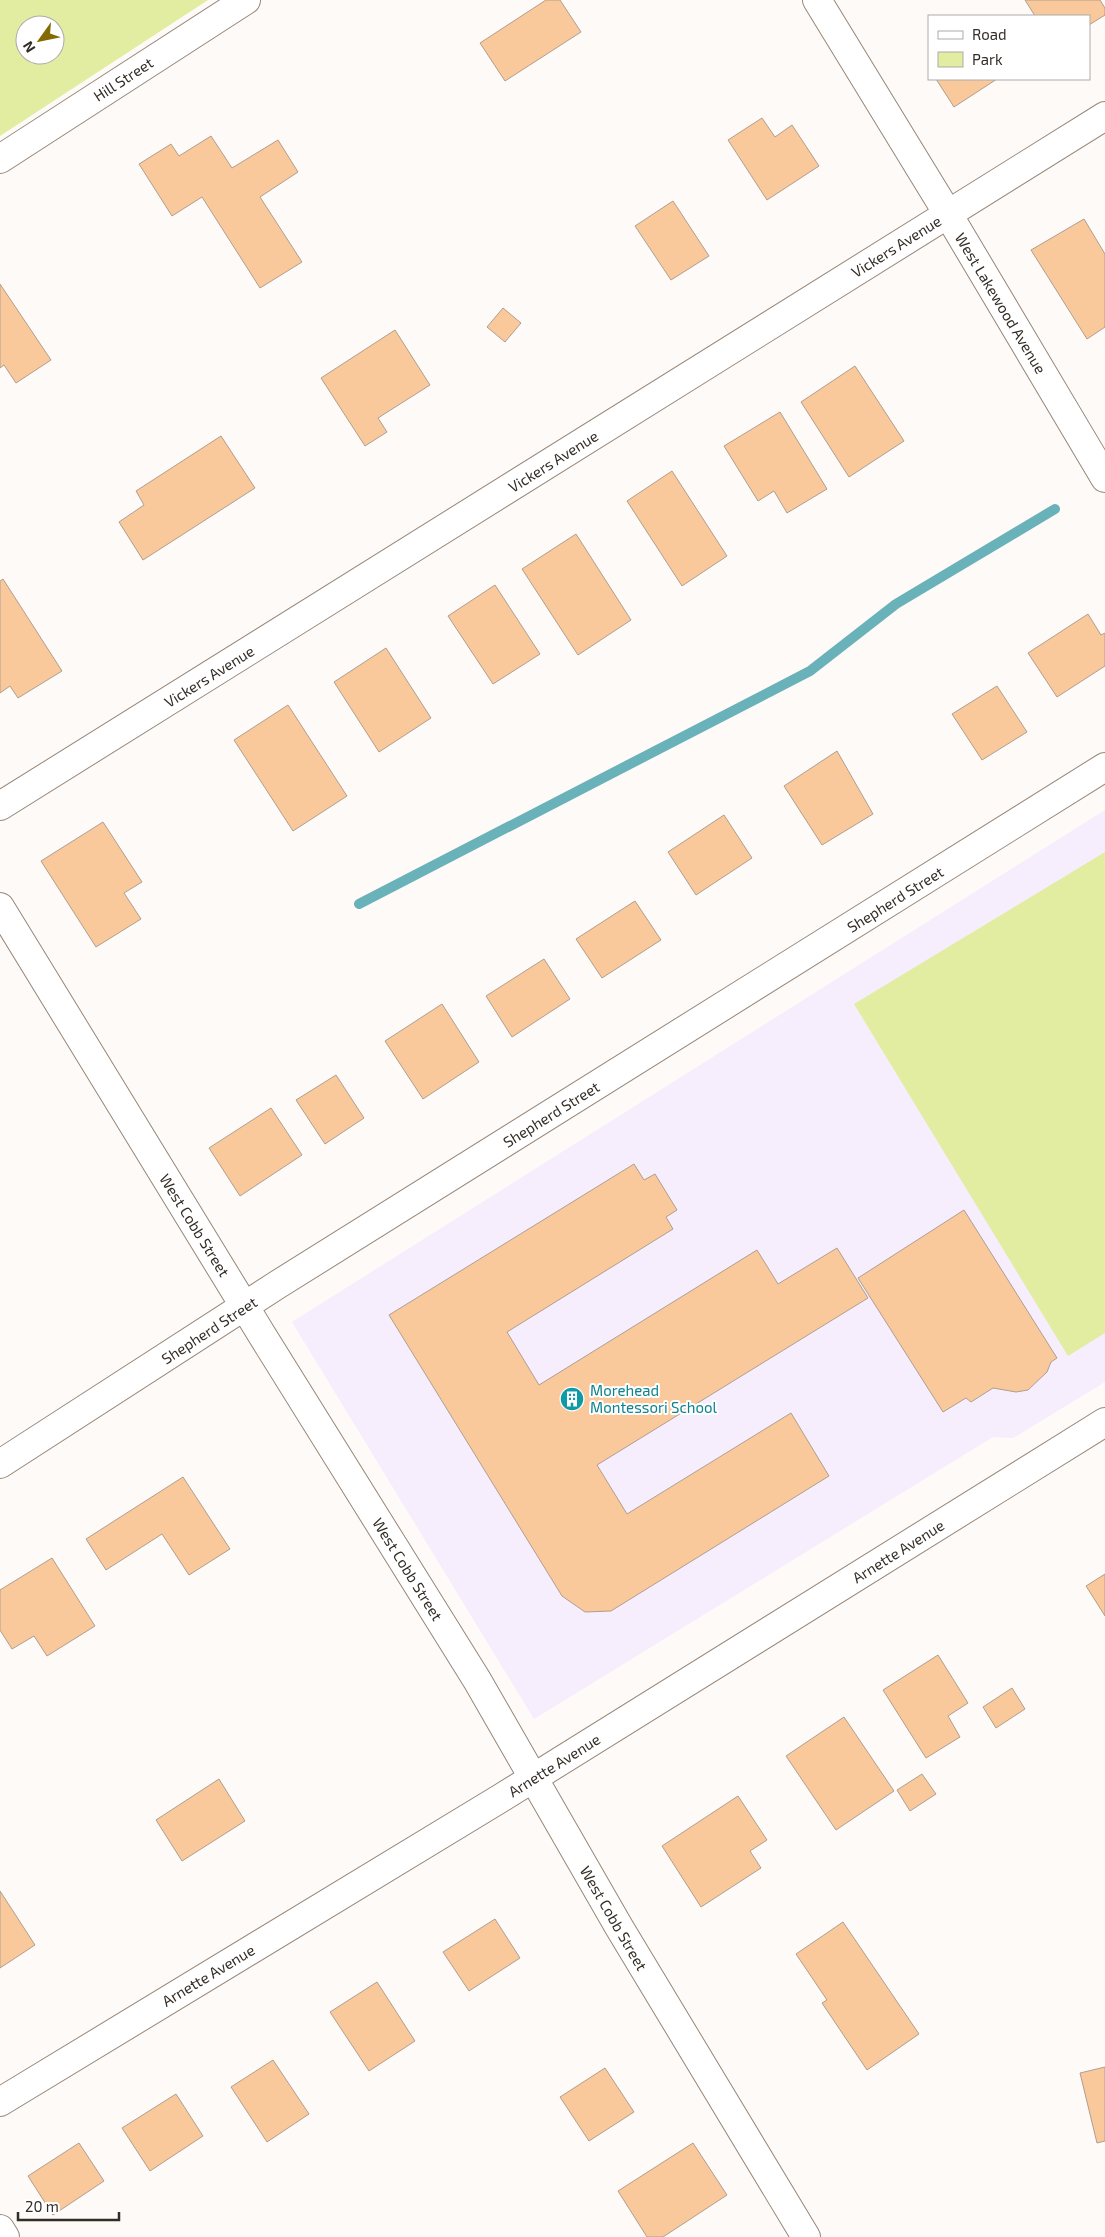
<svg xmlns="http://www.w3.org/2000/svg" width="1105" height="2237" font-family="'Exo 2',sans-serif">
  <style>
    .education { fill: #f6edfd }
    .green { fill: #e2eda2; fill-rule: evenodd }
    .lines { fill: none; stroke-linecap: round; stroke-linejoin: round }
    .stream { stroke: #6ab2ba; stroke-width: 10 }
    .building { fill: #f9c89b; stroke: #af9f90 }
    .minor-casing { stroke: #978779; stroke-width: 30 }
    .tertiary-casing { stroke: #978779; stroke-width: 30 }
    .secondary-casing { stroke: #978779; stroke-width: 30 }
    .minor { stroke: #fff; stroke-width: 28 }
    .tertiary { stroke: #fff; stroke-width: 28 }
    .secondary { stroke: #fff; stroke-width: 28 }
    .labels { text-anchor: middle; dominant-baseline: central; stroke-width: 4; stroke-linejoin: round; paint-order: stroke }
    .street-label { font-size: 15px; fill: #332d27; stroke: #fff }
    .culture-label { font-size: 15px; fill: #0d838f; stroke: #fff; text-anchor: start }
  </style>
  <rect width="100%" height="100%" fill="#fefaf7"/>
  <path class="education" d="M 1105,810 L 1105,1382 L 1013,1438 L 993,1437 L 534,1719 L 292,1322 Z"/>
  <path class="green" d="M 0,0 L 208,0 L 0,136 ZM 25,25 L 55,25 L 55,55 L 25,55 Z
    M 1105,852 L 1105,1333 L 1068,1356 L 854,1004 Z"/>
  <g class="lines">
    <path class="stream" d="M 359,904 L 810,671 L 896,604 L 1055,509"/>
  </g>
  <path class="building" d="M 546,0 L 560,0 L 581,32 L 505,81 L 480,43 Z
    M 1025,0 L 1100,0 L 1105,8 L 1105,15 L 1089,25 L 1089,16 L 1035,16 Z
    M 936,79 L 997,79 L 954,107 Z
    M 762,118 L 775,137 L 792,125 L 819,166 L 767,200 L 728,140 Z
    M 211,136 L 232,168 L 278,140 L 298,172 L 260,197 L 302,262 L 260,288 L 202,197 L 172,216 L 139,164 L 171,144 L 179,156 Z
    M 673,201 L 709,256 L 671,280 L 635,226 Z
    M 1084,219 L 1105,254 L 1105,327 L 1087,339 L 1031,250 Z
    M 0,284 L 51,360 L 16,383 L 4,365 L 0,368 Z
    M 503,308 L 521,323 L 505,342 L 487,327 Z
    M 395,330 L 430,385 L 378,418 L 387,432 L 365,446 L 321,378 Z
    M 855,366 L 904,441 L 849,477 L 801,402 Z
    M 780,412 L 827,489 L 787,513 L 774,491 L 758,501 L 724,446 Z
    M 221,436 L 255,488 L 143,560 L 119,522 L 144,505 L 136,491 Z
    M 672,471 L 727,556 L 682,586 L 627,501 Z
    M 576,534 L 631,620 L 578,655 L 522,569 Z
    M 3,579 L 62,671 L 18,698 L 10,686 L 0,693 L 0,581 Z
    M 495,585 L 540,654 L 493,684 L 448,616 Z
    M 1088,614 L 1101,635 L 1105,633 L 1105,666 L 1057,697 L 1028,653 Z
    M 386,648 L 431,718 L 379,752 L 334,682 Z
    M 997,686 L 1027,732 L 982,760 L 952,714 Z
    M 288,705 L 347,796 L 293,831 L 234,740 Z
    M 837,751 L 873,814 L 822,845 L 784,786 Z
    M 724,815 L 752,858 L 696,895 L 668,852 Z
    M 103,822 L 142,882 L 124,893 L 141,919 L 96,947 L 41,861 Z
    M 635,901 L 661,940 L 602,978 L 576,939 Z
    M 544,959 L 570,999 L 512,1037 L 486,996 Z
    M 442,1004 L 479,1062 L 423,1099 L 385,1041 Z
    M 336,1075 L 364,1118 L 325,1144 L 296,1100 Z
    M 271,1108 L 302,1155 L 240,1196 L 209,1148 Z
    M 634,1164 L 644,1180 L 655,1174 L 677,1210 L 666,1217 L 673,1229 L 507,1332 L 539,1385 L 757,1250 L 778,1284 L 837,1248 L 868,1298 L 597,1465 L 627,1514 L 791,1413 L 829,1476 L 611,1611 L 585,1612 L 562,1596 L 389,1315 Z
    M 964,1210 L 1057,1358 L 1051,1362 L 1047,1372 L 1028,1390 L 1016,1392 L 993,1388 L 971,1402 L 966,1398 L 943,1412 L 858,1278 Z
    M 183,1477 L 230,1549 L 189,1575 L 162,1534 L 106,1570 L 86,1539 Z
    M 52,1558 L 95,1626 L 47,1656 L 34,1636 L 12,1649 L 0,1630 L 0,1590 Z
    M 1105,1574 L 1105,1616 L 1086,1586 Z
    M 938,1655 L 968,1703 L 948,1716 L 960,1737 L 926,1758 L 883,1690 Z
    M 1012,1688 L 1025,1709 L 996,1728 L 983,1707 Z
    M 844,1717 L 894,1791 L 836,1830 L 786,1756 Z
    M 922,1774 L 936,1794 L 910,1811 L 897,1790 Z
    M 219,1779 L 245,1821 L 182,1861 L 156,1820 Z
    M 738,1796 L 767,1840 L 750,1851 L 761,1868 L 701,1907 L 662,1846 Z
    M 0,1891 L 35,1945 L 0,1968 Z
    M 495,1919 L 520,1958 L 469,1991 L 443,1952 Z
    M 843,1922 L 919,2034 L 867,2070 L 822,2003 L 827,2000 L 796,1954 Z
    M 377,1982 L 415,2041 L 369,2071 L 330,2012 Z
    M 273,2060 L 309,2114 L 267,2142 L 231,2087 Z
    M 1105,2067 L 1105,2141 L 1097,2143 L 1080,2073 Z
    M 605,2068 L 634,2112 L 589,2141 L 560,2097 Z
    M 176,2094 L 203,2136 L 150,2171 L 122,2128 Z
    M 79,2143 L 104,2181 L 53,2215 L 28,2176 Z
    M 693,2143 L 727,2195 L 663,2237 L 647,2237 L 618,2191 Z"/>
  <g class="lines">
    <g class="minor-casing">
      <path id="minor" d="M 0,159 L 246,0
        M 0,907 L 262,1335 L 477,1680 L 619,1927 L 806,2237
        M 0,1464 L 277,1285 L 1105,767
        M 0,2102 L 501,1798 L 1105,1422
        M 0,2229 L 5,2237"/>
    </g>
    <g class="tertiary-casing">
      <path id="tertiary" d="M 817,0 L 948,214 L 1105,478"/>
    </g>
    <g class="secondary-casing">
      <path id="secondary" d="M 0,806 L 1105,116"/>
    </g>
    <use href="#minor" class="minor"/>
    <use href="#tertiary" class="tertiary"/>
    <use href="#secondary" class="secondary"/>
  </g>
  <defs>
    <g id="building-disc" transform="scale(1.25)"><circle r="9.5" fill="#0f9aa8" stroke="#fff"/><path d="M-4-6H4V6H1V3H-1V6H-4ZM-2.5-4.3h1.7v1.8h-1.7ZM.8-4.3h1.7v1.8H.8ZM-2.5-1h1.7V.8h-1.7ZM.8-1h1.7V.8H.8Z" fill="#fff"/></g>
  </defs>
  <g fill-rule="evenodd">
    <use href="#building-disc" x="572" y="1399"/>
  </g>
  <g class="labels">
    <g class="street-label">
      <text transform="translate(123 79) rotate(-33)">Hill Street</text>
      <text transform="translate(896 246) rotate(-32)">Vickers Avenue</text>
      <text transform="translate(1001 303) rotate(59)">West Lakewood Avenue</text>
      <text transform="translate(553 461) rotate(-32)">Vickers Avenue</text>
      <text transform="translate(209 676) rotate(-32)">Vickers Avenue</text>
      <text transform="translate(895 899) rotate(-32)">Shepherd Street</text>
      <text transform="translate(551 1114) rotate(-32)">Shepherd Street</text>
      <text transform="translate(195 1225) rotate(58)">West Cobb Street</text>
      <text transform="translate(209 1330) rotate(-33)">Shepherd Street</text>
      <text transform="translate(898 1551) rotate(-32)">Arnette Avenue</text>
      <text transform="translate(408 1569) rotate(58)">West Cobb Street</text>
      <text transform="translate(554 1765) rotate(-32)">Arnette Avenue</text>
      <text transform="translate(614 1918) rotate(60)">West Cobb Street</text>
      <text transform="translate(208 1975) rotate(-31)">Arnette Avenue</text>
    </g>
    <g class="culture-label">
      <text x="590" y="1390">Morehead<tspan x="590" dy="17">Montessori School</tspan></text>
    </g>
  </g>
  <rect x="928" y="15" width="162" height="65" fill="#ffffff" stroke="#adaba9"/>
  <rect x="938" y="31" width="25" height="8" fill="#ffffff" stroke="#adaba9"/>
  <text x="972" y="40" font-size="15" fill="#332d27">Road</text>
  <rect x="938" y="52" width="25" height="15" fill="#e2eda2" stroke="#adaba9"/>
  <text x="972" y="65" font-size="15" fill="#332d27">Park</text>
  <g transform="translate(40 40) rotate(237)"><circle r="24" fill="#ffffff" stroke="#adaba9"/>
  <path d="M0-4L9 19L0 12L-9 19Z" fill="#836a03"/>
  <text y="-8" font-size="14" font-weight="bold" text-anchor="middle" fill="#332d27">N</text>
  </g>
  <path d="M18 2212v8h101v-8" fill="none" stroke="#332d27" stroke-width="2.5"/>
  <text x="25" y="2212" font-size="15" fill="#332d27" stroke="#ffffff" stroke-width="4" paint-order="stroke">20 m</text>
</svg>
